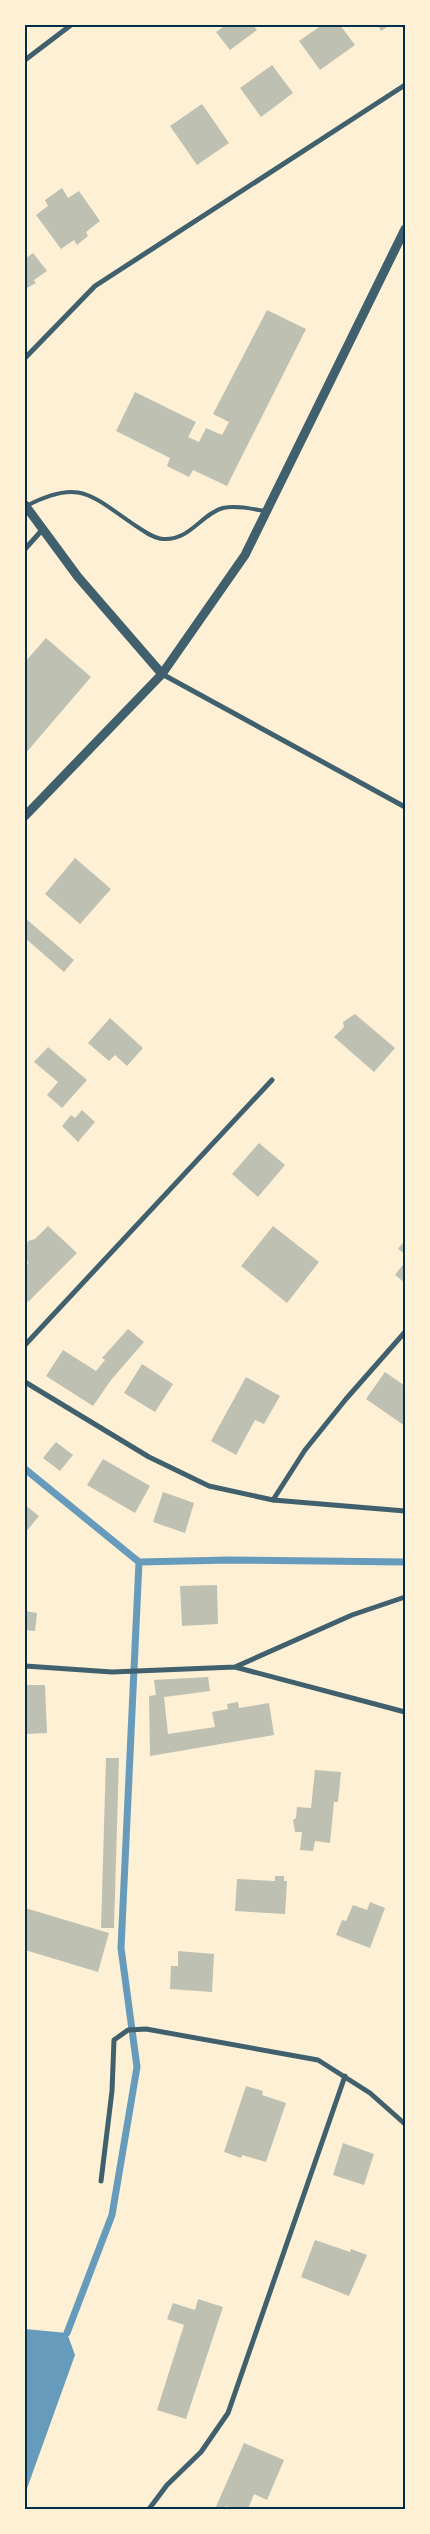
<svg xmlns="http://www.w3.org/2000/svg" width="430" height="2534" font-family="'DM Sans',sans-serif">
  <style>
    .water { fill: #669bbc }
    .lines { fill: none; stroke-linecap: round; stroke-linejoin: round }
    .stream { stroke: #669bbc; stroke-width: 7 }
    .building { fill: #bec0b2 }
    .service { stroke: #3f606c; stroke-width: 4 }
    .minor { stroke: #3f606c; stroke-width: 5 }
    .tertiary { stroke: #3f606c; stroke-width: 9 }
    .neatline { fill: none; stroke: #003049; stroke-width: 2 }
  </style>
  <rect width="100%" height="100%" fill="#fdf0d5"/>
  <path class="water" d="M 25,2329 L 67,2333 L 75,2355 L 25,2494 Z"/>
  <g class="lines">
    <path class="stream" d="M 25,1469 L 139,1562 L 229,1560 L 405,1562
      M 67,2333 L 112,2215 L 137,2067 L 121,1948 L 139,1562"/>
  </g>
  <path class="building" d="M 226,25 L 253,25 L 257,30 L 230,50 L 216,32 Z
    M 322,25 L 340,25 L 355,45 L 320,70 L 299,41 Z
    M 378,25 L 390,25 L 381,31 Z
    M 272,65 L 293,93 L 261,117 L 240,88 Z
    M 202,104 L 229,143 L 197,165 L 170,126 Z
    M 62,188 L 68,198 L 79,191 L 100,221 L 86,232 L 88,236 L 77,245 L 74,240 L 61,249 L 36,215 L 48,206 L 45,200 Z
    M 33,253 L 47,271 L 34,280 L 36,283 L 25,289 L 25,259 Z
    M 267,310 L 306,329 L 227,486 L 193,470 L 189,477 L 167,466 L 170,458 L 116,431 L 135,392 L 196,422 L 188,437 L 199,442 L 206,428 L 222,435 L 229,422 L 213,414 Z
    M 46,638 L 91,677 L 25,754 L 25,662 Z
    M 75,858 L 111,889 L 80,924 L 45,894 Z
    M 25,918 L 74,960 L 64,972 L 25,938 Z
    M 355,1014 L 395,1048 L 374,1072 L 334,1037 L 344,1027 L 343,1022 Z
    M 110,1018 L 143,1048 L 127,1066 L 115,1055 L 109,1061 L 88,1043 Z
    M 48,1047 L 87,1080 L 62,1108 L 47,1095 L 58,1082 L 34,1062 Z
    M 82,1110 L 95,1122 L 78,1142 L 62,1126 L 71,1115 L 75,1118 Z
    M 259,1143 L 285,1165 L 258,1197 L 232,1174 Z
    M 48,1226 L 77,1253 L 28,1302 L 25,1299 L 25,1267 L 28,1264 L 25,1250 L 28,1241 L 35,1239 Z
    M 273,1226 L 319,1262 L 287,1303 L 241,1266 Z
    M 405,1240 L 405,1254 L 398,1249 Z
    M 405,1262 L 405,1283 L 395,1275 Z
    M 128,1329 L 144,1342 L 111,1380 L 93,1406 L 46,1376 L 63,1350 L 96,1371 L 105,1360 L 102,1358 Z
    M 142,1364 L 173,1384 L 155,1412 L 124,1393 Z
    M 385,1372 L 405,1386 L 405,1426 L 366,1399 Z
    M 246,1377 L 280,1396 L 264,1424 L 255,1420 L 236,1455 L 211,1441 Z
    M 56,1442 L 73,1455 L 60,1471 L 43,1458 Z
    M 103,1459 L 150,1486 L 135,1513 L 87,1485 Z
    M 163,1492 L 194,1503 L 185,1533 L 153,1522 Z
    M 25,1505 L 39,1516 L 25,1533 Z
    M 217,1585 L 218,1624 L 182,1626 L 180,1586 Z
    M 25,1611 L 37,1613 L 35,1631 L 25,1630 Z
    M 208,1677 L 210,1691 L 164,1697 L 168,1734 L 215,1727 L 212,1712 L 228,1709 L 227,1704 L 238,1702 L 239,1708 L 269,1703 L 274,1735 L 150,1756 L 149,1696 L 156,1695 L 154,1680 Z
    M 25,1685 L 45,1685 L 47,1733 L 25,1734 Z
    M 106,1758 L 119,1758 L 114,1928 L 101,1928 Z
    M 315,1770 L 341,1772 L 338,1802 L 334,1802 L 330,1843 L 315,1841 L 313,1851 L 300,1850 L 302,1832 L 295,1832 L 293,1820 L 296,1818 L 297,1807 L 311,1808 Z
    M 275,1876 L 284,1876 L 284,1881 L 287,1881 L 285,1914 L 235,1911 L 237,1879 L 275,1881 Z
    M 370,1902 L 385,1908 L 370,1948 L 336,1935 L 342,1920 L 346,1921 L 353,1905 L 367,1910 Z
    M 25,1908 L 109,1933 L 98,1972 L 25,1950 Z
    M 178,1951 L 214,1954 L 212,1992 L 170,1989 L 171,1966 L 178,1966 Z
    M 246,2086 L 263,2091 L 262,2095 L 286,2103 L 266,2162 L 242,2155 L 241,2158 L 224,2152 Z
    M 343,2143 L 374,2154 L 364,2185 L 333,2175 Z
    M 315,2240 L 350,2252 L 351,2249 L 367,2255 L 349,2296 L 301,2277 Z
    M 198,2299 L 223,2307 L 186,2419 L 157,2410 L 184,2325 L 167,2319 L 173,2303 L 195,2310 Z
    M 244,2443 L 284,2460 L 267,2500 L 254,2494 L 248,2509 L 233,2509 L 226,2506 L 225,2509 L 215,2509 Z"/>
  <g class="lines">
    <path class="service" d="M 26,506 C 80,478 90,495 136,526 C 144,531 154,539 163,539 C 190,541 201,514 223,508 C 237,505 252,509 265,511"/>
    <path class="minor" d="M 25,60 L 71,25
      M 25,358 L 95,286 L 405,85
      M 25,549 L 43,529
      M 162,674 L 405,807
      M 25,1345 L 272,1080
      M 25,1382 L 149,1457 L 209,1486 L 273,1500 L 405,1511
      M 273,1500 L 305,1450 L 346,1399 L 405,1332
      M 25,1666 L 112,1672 L 235,1667 L 405,1712
      M 235,1667 L 352,1615 L 405,1597
      M 101,2181 L 112,2091 L 114,2040 L 128,2030 L 146,2029 L 318,2060 L 370,2093 L 405,2124
      M 149,2509 L 167,2485 L 201,2452 L 228,2413 L 345,2076"/>
    <path class="tertiary" d="M 25,505 L 78,577 L 162,674
      M 25,816 L 162,674 L 245,555 L 405,229"/>
  </g>
  <rect width="430" height="2534" fill="none" stroke="#fdf0d5" stroke-width="52"/>
  <rect x="26" y="26" width="378" height="2482" class="neatline"/>
</svg>
